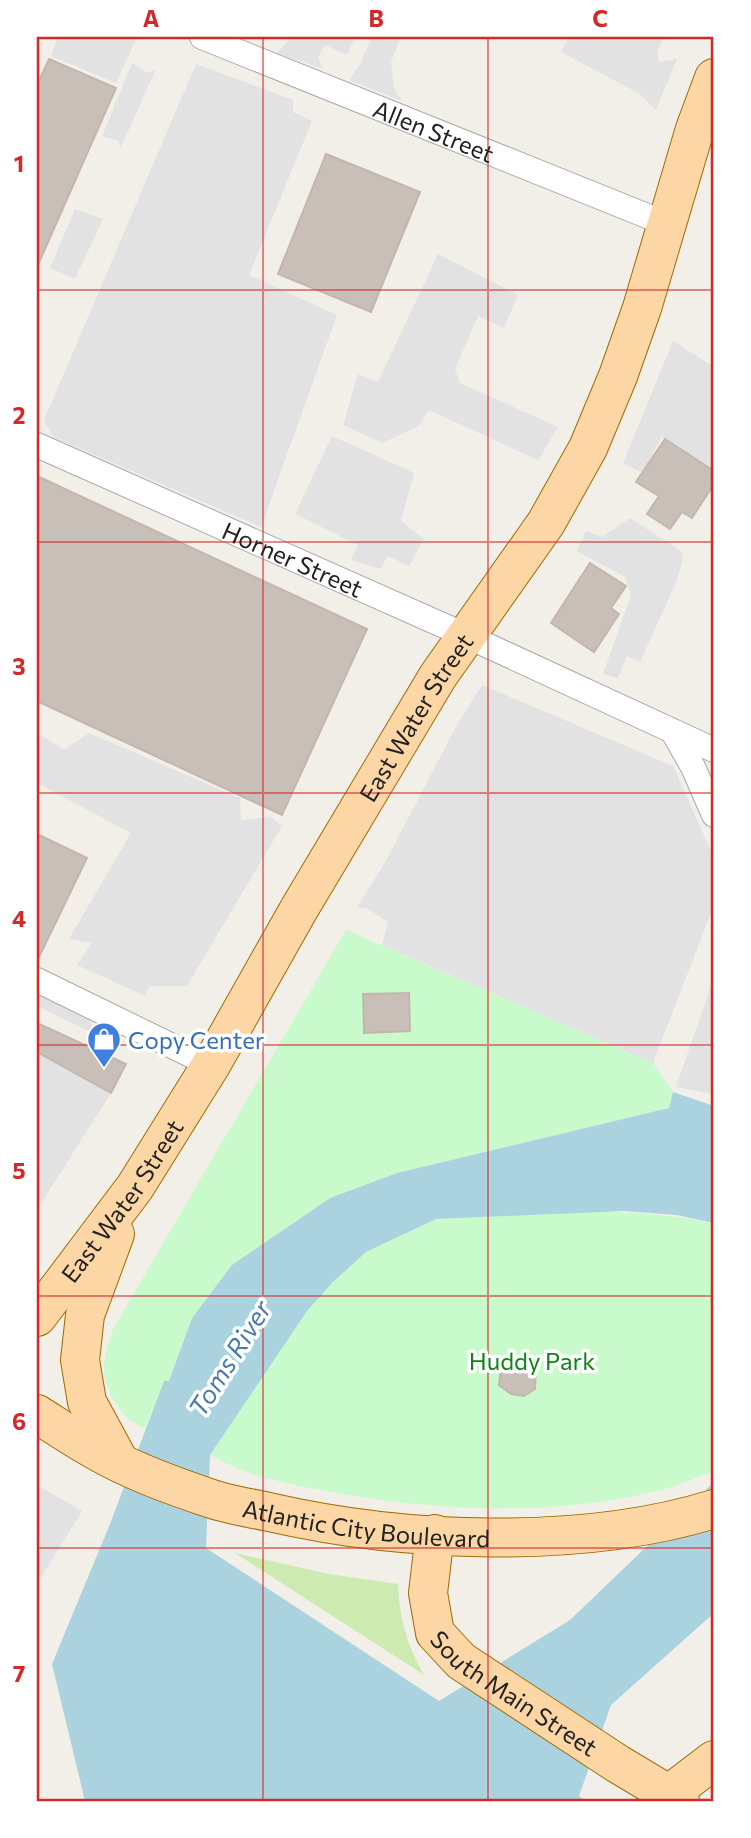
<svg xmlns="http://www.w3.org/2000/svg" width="751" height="1838" font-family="Commissioner,sans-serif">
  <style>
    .grass { fill: #cdebb0 }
    .park { fill: #c8facc }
    .parking { fill: #e2e2e2 }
    .water { fill: #aad3df }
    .building { fill: #c7bfb8; stroke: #c4b6ab; stroke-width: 2 }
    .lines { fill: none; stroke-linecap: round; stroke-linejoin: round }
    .minor-casing { stroke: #a9a9a9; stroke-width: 26 }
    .primary-casing { stroke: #a06b00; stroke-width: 40 }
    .minor { stroke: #fff; stroke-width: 24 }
    .primary { stroke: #fcd6a4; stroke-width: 38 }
    .grid { fill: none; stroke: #d62828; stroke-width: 2; stroke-opacity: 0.55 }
    .labels { text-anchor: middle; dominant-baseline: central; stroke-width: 7; stroke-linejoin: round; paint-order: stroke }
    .street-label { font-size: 24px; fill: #222; stroke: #fff }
    .shop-label { font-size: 24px; fill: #366cbe; stroke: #fff; text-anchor: start }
    .park-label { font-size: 24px; fill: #0c8416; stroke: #fff }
    .water-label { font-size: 26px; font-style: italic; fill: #4a7aab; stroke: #fff }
    .neatline { fill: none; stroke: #d62828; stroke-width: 2.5 }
    .grid-label { font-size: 23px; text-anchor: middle; font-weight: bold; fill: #d62828 }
  </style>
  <rect width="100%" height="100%" fill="#f2efe9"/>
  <path class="grass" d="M 235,1553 L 329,1574 L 398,1584 C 399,1618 407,1645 424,1675 Z"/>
  <path class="park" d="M 346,930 L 653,1063 L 673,1092 L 669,1108 L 397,1173 L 330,1198 L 232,1265 L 192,1318 L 169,1381 L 164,1381 L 145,1428 C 122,1421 104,1391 104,1367 C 104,1354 109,1342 113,1329 Z
    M 573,1211 C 621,1211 667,1214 714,1223 L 714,1471 C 700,1476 685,1483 669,1488 C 557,1518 435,1512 321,1490 C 287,1484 240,1474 210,1454 L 307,1311 L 333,1282 L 366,1252 L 436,1219 Z"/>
  <path class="parking" d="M 58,37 L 130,37 L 136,39 L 116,83 L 51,56 Z
    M 291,37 L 355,37 L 347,55 L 325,45 L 318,58 L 323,69 L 277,53 Z
    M 372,37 L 401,37 L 391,62 L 394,88 L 402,101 L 349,80 L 360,64 Z
    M 569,37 L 664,37 L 657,52 L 659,62 L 677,59 L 656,110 L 640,94 L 561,52 Z
    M 132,63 L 147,73 L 156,69 L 121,147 L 118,141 L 102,136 Z
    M 196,64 L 293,100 L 293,112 L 312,121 L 249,275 L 337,315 L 261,527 L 53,437 L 44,420 Z
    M 75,209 L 103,219 L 75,279 L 50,268 Z
    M 438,254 L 518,295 L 504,328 L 478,316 L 455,369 L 460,383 L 558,427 L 538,460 L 429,410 L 419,426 L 382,443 L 343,425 L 358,374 L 378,382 Z
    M 673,341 L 714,367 L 714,471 L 662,437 L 642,473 L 623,463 Z
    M 332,436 L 414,473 L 401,521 L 424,539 L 409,566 L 388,556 L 380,569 L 351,560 L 358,545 L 295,514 Z
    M 630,518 L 681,551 L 683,558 L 677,580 L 640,662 L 627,656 L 618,678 L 603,674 L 631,595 L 625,577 L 577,551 L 586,531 L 602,537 Z
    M 482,685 L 673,766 L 714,858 L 714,905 L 653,1063 L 382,945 L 388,922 L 368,909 L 357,907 L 383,866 L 458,723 Z
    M 89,733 L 240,798 L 241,820 L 271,817 L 282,826 L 187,986 L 150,986 L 145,996 L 77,965 L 92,943 L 69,939 L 131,833 L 37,783 L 37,741 L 41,735 L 64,750 Z
    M 714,977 L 714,1094 L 676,1087 Z
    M 37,994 L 88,1018 L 97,1035 L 37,1006 Z
    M 37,1052 L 111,1093 L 37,1210 Z
    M 37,1485 L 82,1511 L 37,1584 Z"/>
  <path class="water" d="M 673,1092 L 714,1106 L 714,1223 L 676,1215 L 624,1211 L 436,1219 L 366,1252 L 333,1282 L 307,1311 L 210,1455 L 206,1548 L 439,1701 L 570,1620 L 714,1482 L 714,1613 L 611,1705 L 579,1796 L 585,1801 L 85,1801 L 52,1664 L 110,1524 L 164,1381 L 169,1381 L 192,1318 L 232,1265 L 330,1198 L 397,1173 L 669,1108 Z"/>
  <path class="building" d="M 49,59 L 116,88 L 37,267 L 37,85 Z
    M 326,154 L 420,192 L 371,312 L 278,274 Z
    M 665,439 L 714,471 L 714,484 L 692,518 L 682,512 L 670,529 L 647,514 L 659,496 L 636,482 Z
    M 37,476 L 367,629 L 282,815 L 37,701 Z
    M 590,563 L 626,586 L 611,608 L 619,614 L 594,652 L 551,623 Z
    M 37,834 L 87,858 L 37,961 Z
    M 409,993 L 410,1031 L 364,1033 L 363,994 Z
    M 37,1023 L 126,1064 L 111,1093 L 37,1052 Z
    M 523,1358 L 536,1370 L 535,1389 L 524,1396 L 511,1394 L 499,1385 L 501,1365 Z"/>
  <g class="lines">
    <g class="minor-casing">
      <g id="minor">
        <path id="s1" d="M 202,37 L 667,224"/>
        <path id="s2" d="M 37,445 L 467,636 L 714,750"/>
        <path d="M 673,732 L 693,767 L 714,815"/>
        <path d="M 37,980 L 211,1065"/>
      </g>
    </g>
    <g class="primary-casing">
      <g id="primary">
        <path d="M 115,1234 L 85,1315 L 80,1360 L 87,1402 L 120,1463"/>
        <path id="s3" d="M 37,1317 L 135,1187 L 211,1065 L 299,909 L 438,676 L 546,523 L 588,448 L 618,376 L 642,308 L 695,129 L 714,78"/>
        <path id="s4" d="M 37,1414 C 56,1426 75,1439 95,1450 C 131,1471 173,1486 212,1499 C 230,1505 250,1508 269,1512 C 404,1543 581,1550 714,1509"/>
        <path id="s5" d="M 435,1534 L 428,1593 L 435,1633 L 461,1661 L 618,1764 L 680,1801"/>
        <path d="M 660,1801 L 714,1760"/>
      </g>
    </g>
    <use href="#minor" class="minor"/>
    <use href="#primary" class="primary"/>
  </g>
  <path class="grid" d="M 263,37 L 263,1801M 488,37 L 488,1801M 37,290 L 714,290M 37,542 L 714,542M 37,793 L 714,793M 37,1045 L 714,1045M 37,1296 L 714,1296M 37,1548 L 714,1548"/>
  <defs>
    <g id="shop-pin" transform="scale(1.75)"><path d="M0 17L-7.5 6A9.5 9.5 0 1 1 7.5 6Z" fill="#3f7fe0" stroke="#fff"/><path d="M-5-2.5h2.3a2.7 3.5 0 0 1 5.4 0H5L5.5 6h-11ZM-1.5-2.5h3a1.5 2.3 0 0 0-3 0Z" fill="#fff"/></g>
  </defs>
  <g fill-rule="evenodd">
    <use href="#shop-pin" x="104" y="1039"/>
  </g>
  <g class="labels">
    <g class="street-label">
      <text stroke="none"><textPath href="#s1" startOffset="250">Allen Street</textPath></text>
      <text stroke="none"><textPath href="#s2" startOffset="280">Horner Street</textPath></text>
      <text stroke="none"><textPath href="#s3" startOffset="710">East Water Street</textPath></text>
      <text stroke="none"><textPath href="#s3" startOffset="144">East Water Street</textPath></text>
      <text stroke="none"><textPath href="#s4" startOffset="352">Atlantic City Boulevard</textPath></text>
      <text stroke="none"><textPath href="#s5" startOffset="200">South Main Street</textPath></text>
    </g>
    <g class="shop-label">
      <text x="128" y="1039">Copy Center</text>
    </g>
    <g class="park-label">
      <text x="532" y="1360">Huddy Park</text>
    </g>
    <g class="water-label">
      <text transform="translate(229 1358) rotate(-58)">Toms River</text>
    </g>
  </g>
  <rect width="751" height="1838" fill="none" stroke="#ffffff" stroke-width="77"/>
  <rect x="38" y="38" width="674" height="1762" class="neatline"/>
  <g class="grid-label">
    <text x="151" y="27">A</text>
    <text x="376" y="27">B</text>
    <text x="600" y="27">C</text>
    <text x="19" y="172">1</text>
    <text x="19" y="424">2</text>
    <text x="19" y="675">3</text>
    <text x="19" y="927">4</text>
    <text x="19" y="1179">5</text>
    <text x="19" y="1430">6</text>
    <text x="19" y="1682">7</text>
  </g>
</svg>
